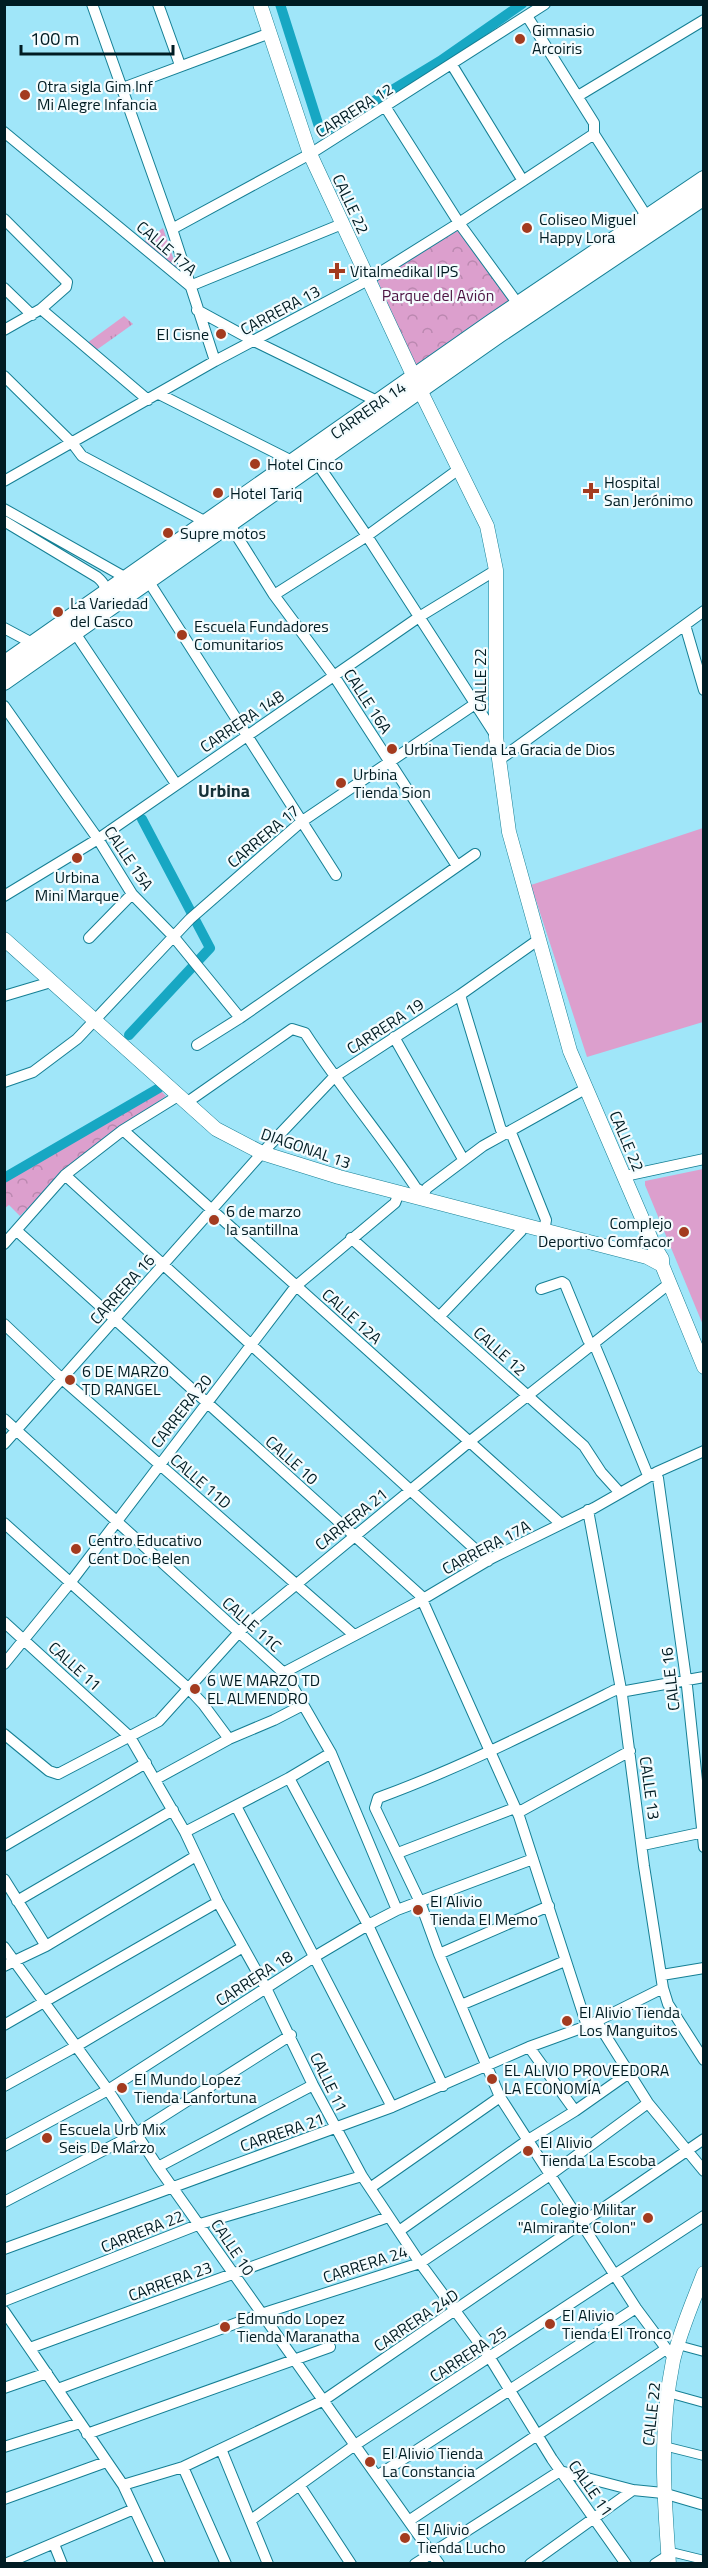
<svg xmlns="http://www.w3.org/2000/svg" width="708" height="2568" font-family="'Titillium Web',sans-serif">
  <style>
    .grass { fill: url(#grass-tufts) }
    .forest { fill: url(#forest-crowns) }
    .pitch { fill: #dc9fcd }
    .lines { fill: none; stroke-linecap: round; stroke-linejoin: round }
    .canal { stroke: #17a7c3; stroke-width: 10 }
    .pedestrian-casing { stroke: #157f94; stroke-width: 10 }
    .minor-casing { stroke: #157f94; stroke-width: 12 }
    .tertiary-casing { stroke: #157f94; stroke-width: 15 }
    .secondary-casing { stroke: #157f94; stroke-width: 18 }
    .pedestrian { stroke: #fff; stroke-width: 8 }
    .minor { stroke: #fff; stroke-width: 10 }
    .tertiary { stroke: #fff; stroke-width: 14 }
    .secondary { stroke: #fff; stroke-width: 16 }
    .poi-dot { fill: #a33b1f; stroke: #f4fcfe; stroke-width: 2 }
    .labels { text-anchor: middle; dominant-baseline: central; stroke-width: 4.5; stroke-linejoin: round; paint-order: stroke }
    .poi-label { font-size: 16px; fill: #001c23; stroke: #f4fcfe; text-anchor: start }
    .street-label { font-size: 16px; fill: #001c23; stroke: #f4fcfe }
    .park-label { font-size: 16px; fill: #4c1342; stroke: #f4fcfe }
    .neighbourhood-label { font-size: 18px; font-weight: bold; fill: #143138; stroke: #f4fcfe }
  </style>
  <defs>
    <pattern id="grass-tufts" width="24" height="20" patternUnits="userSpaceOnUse" patternTransform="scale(1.5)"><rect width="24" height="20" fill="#dc9fcd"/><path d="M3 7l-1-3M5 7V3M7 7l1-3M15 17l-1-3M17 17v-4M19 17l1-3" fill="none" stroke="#bb88b0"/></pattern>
    <pattern id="forest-crowns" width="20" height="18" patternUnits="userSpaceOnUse" patternTransform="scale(1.5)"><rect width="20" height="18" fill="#dc9fcd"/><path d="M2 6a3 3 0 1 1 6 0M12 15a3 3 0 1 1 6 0" fill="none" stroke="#bb88b0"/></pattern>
  </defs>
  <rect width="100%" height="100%" fill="#a0e6f9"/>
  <path class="grass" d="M 124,316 L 133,324 L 95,351 L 87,343 Z"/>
  <path class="forest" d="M 163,228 L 177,269 L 143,242 Z
    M 459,230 L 510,302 L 416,367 L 376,277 Z
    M 161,1091 L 166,1096 C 110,1133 67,1168 20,1216 L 9,1205 L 5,1208 L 4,1183 Z"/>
  <path class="pitch" d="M 703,828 L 703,1022 L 587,1057 L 531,885 Z
    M 703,1169 L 704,1169 L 703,1325 L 645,1185 L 645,1181 L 650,1180 Z"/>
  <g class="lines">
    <path class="canal" d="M 280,4 L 321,133 L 440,61 L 522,4
      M 129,1035 L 210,948 L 142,819
      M 4,1178 L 159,1088"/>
    <g class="pedestrian-casing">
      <path id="pedestrian" d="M 678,2345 L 704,2352
        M 668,2393 L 704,2403
        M 664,2446 L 704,2456
        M 667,2551 L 704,2560"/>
    </g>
    <g class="minor-casing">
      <path id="minor" d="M 92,4 L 172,229 L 215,361
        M 158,4 L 180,65
        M 527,16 L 594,123 L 594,134 L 647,217
        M 452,65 L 523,181
        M 120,89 L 270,33
        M 578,96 L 704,20
        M 386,108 L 459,223 L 518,304
        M 4,132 L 190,286
        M 4,219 L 67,282 L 66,287 L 41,309 L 4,330
        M 172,229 L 310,154 L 545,4
        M 190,286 L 342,224
        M 4,288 L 32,315
        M 41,309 L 148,400
        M 197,310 L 254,341 L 379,402
        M 4,376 L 73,444 L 82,456 L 208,523
        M 159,394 L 294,462
        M 317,463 L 367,536 L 496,736
        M 4,481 L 215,361 L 368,280 L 459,223 L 594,134
        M 4,509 L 128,579
        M 4,521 L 97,577 C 104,583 106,586 104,595
        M 230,525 L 274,595 L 334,676 L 457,866
        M 149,582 L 336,875
        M 274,595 L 367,536 L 459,469
        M 685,625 L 704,690
        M 4,628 L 34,644
        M 75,633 L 176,784
        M 4,706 L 98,839 L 132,894 L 173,936 L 240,1018
        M 499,760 L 704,611
        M 4,896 L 98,839 L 419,617 L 496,570
        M 89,938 L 132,894
        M 460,995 L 501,1130 L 512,1135 L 546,1220 L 544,1231
        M 4,996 L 51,982
        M 394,1037 L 463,1159
        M 197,1045 L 240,1018 L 475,854
        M 4,1082 L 33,1072 L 77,1039 L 190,919 L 301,822 L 475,704
        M 186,1103 L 292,1029 L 305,1033 C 340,1087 381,1135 416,1188 L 423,1192
        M 123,1130 L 561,1524
        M 65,1175 L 488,1561
        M 625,1176 L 704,1159
        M 421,1198 L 427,1188 L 483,1146 L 587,1088
        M 17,1231 L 420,1595 L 519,1816 L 587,2026
        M 351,1238 L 584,1446 L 601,1472 L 620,1493
        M 4,1244 L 65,1175 L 123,1130 L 178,1096
        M 541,1289 L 562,1282 L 565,1284 L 588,1340 L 595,1346 L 608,1377 L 647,1473 L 658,1478 L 687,1686 L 704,1847
        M 439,1317 L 521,1231 L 523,1225
        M 4,1324 L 61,1378 L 354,1635
        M 4,1419 L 286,1675 L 331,1753 L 397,1910
        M 4,1444 L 262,1153 L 334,1077 L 460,995 L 538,940
        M 588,1510 L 622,1695 L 644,1866 L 663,1988 L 668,2004 L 704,2060
        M 4,1523 L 189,1689 L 203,1704 L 229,1739
        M 4,1622 L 130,1737 L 185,1832 L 218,1902 L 266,1988 L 313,2085 L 362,2176 L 420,2263 L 490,2358 L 552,2459 L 626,2564
        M 4,1664 L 70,1583 L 296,1286 L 395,1203 L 399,1193
        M 283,1673 L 418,1602 L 492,1558 L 594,1508 L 657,1472 L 704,1451
        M 4,1734 L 49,1771 L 58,1774 L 159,1721 L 241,1630 L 469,1442 L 670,1283
        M 289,1778 L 368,1925 L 443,2086
        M 156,1779 L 229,1739 L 274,1720 L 303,1705
        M 236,1806 L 392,2107
        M 185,1832 L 289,1778 L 331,1753
        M 643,1845 L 704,1832
        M 4,1846 L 146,1763
        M 398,1853 L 512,1809 L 521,1811 L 630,1751
        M 4,1879 L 46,1946
        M 17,1901 L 173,1810
        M 4,1947 L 108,2090 L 158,2167 L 439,2564
        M 439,1954 L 549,1906
        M 4,1966 L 46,1946 L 196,1856
        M 662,1975 L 704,1968
        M 461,2005 L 565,1961
        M 597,2022 L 648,2103 L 704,2171
        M 4,2025 L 218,1902
        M 529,2047 L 575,2111
        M 4,2086 L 75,2047 L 243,1947
        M 4,2146 L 108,2090 L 314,1957 L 368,1925 L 397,1910 L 533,1859
        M 158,2167 L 313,2085
        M 370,2188 L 500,2097
        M 4,2202 L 135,2134 L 291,2035
        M 399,2231 L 528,2140 L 575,2111 L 629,2073
        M 4,2249 L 392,2107 L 529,2047 L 587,2026 L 663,1988
        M 4,2301 L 200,2224 L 362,2176
        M 4,2311 L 123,2485 L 160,2564
        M 30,2348 L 388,2217
        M 674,2359 L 636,2308 L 500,2097 L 439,1954 L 420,1902 L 375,1808 L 378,1798 C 460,1768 537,1729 615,1690 L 626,1691 L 704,1677
        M 4,2388 L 47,2373
        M 58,2389 L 261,2314 L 420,2263 L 550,2175 L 648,2103
        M 87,2434 L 330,2347
        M 4,2447 L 80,2423
        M 221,2449 L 268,2564
        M 183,2467 L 226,2564
        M 377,2476 L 636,2308
        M 123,2485 L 183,2467 L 324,2400 L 704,2139
        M 300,2486 L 351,2564
        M 4,2499 L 106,2462
        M 251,2520 L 355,2445 L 704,2216
        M 410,2520 L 666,2349
        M 54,2544 L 62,2564
        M 5,2564 L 134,2509
        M 415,2564 L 560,2471 L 633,2490 L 663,2493 L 704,2505
        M 530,2564 L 633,2490
        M 655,2564 L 669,2555"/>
    </g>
    <g class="tertiary-casing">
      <path id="tertiary" d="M 260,4 L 310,154 L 420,390 L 487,526 L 496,570 L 496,737 L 509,832 L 570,1051 L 654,1246 L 662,1259 L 662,1265 L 704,1367
        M 4,939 L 216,1129 L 262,1153 L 339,1177 L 647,1257 L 662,1265
        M 669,2564 C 664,2496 659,2429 673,2361 C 680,2331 693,2302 704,2273"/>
    </g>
    <g class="secondary-casing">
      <path id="secondary" d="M 4,664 L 492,322 L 704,179
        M 4,682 L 500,334 L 704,197"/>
    </g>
    <use href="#pedestrian" class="pedestrian"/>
    <use href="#minor" class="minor"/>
    <use href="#tertiary" class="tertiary"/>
    <use href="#secondary" class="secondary"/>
  </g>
  <g class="poi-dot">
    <circle cx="520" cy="39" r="6"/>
    <circle cx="25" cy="95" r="6"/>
    <circle cx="527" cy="228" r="6"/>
    <path d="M334 262h6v6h6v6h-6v6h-6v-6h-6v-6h6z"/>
    <circle cx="221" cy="334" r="6"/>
    <circle cx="255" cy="464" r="6"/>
    <path d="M588 482h6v6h6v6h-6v6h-6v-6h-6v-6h6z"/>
    <circle cx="218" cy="493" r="6"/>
    <circle cx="168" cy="533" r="6"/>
    <circle cx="58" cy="612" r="6"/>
    <circle cx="182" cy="635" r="6"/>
    <circle cx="392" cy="749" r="6"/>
    <circle cx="341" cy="783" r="6"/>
    <circle cx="77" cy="858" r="6"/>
    <circle cx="214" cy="1220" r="6"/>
    <circle cx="684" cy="1232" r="6"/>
    <circle cx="70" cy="1380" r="6"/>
    <circle cx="76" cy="1549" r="6"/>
    <circle cx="195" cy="1689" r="6"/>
    <circle cx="418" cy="1910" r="6"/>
    <circle cx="567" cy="2021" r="6"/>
    <circle cx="492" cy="2079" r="6"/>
    <circle cx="122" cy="2088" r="6"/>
    <circle cx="47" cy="2138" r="6"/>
    <circle cx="528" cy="2151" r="6"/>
    <circle cx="648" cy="2218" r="6"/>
    <circle cx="550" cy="2324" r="6"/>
    <circle cx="225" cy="2327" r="6"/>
    <circle cx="370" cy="2462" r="6"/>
    <circle cx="405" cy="2538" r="6"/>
  </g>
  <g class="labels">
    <g class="poi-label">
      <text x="532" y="30">Gimnasio<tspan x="532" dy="18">Arcoiris</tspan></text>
      <text x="37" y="86">Otra sigla Gim Inf<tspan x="37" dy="18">Mi Alegre Infancia</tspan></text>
      <text x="539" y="219">Coliseo Miguel<tspan x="539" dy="18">Happy Lora</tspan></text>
      <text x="350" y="271">Vitalmedikal IPS</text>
      <text x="209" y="334" text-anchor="end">El Cisne</text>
      <text x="267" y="464">Hotel Cinco</text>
      <text x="604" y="482">Hospital<tspan x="604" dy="18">San Jerónimo</tspan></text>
      <text x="230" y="493">Hotel Tariq</text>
      <text x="180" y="533">Supre motos</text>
      <text x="70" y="603">La Variedad<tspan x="70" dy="18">del Casco</tspan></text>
      <text x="194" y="626">Escuela Fundadores<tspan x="194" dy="18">Comunitarios</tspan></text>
      <text x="404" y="749">Urbina Tienda La Gracia de Dios</text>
      <text x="353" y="774">Urbina<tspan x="353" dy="18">Tienda Sion</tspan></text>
      <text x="77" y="877" text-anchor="middle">Urbina<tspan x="77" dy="18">Mini Marque</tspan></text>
      <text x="226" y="1211">6 de marzo<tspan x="226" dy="18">la santillna</tspan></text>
      <text x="672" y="1223" text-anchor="end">Complejo<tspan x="672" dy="18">Deportivo Comfacor</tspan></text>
      <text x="82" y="1371">6 DE MARZO<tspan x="82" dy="18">TD RANGEL</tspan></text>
      <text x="88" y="1540">Centro Educativo<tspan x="88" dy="18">Cent Doc Belen</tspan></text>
      <text x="207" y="1680">6 WE MARZO TD<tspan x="207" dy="18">EL ALMENDRO</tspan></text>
      <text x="430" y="1901">El Alivio<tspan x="430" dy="18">Tienda El Memo</tspan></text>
      <text x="579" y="2012">El Alivio Tienda<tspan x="579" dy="18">Los Manguitos</tspan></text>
      <text x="504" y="2070">EL ALIVIO PROVEEDORA<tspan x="504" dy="18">LA ECONOMÍA</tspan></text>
      <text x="134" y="2079">El Mundo Lopez<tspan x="134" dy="18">Tienda Lanfortuna</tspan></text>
      <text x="59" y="2129">Escuela Urb Mix<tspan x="59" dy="18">Seis De Marzo</tspan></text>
      <text x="540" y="2142">El Alivio<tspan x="540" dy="18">Tienda La Escoba</tspan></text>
      <text x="636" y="2209" text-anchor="end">Colegio Militar<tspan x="636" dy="18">"Almirante Colon"</tspan></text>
      <text x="562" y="2315">El Alivio<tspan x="562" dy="18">Tienda El Tronco</tspan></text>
      <text x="237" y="2318">Edmundo Lopez<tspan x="237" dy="18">Tienda Maranatha</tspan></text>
      <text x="382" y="2453">El Alivio Tienda<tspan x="382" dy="18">La Constancia</tspan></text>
      <text x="417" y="2529">El Alivio<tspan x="417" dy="18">Tienda Lucho</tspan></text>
    </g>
    <g class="street-label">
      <text transform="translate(354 110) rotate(-32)">CARRERA 12</text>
      <text transform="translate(351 204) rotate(65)">CALLE 22</text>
      <text transform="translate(167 248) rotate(41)">CALLE 17A</text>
      <text transform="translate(280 310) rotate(-28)">CARRERA 13</text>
      <text transform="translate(368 410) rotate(-35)">CARRERA 14</text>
      <text transform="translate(480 680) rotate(-90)">CALLE 22</text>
      <text transform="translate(368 701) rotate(57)">CALLE 16A</text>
      <text transform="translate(242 721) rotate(-34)">CARRERA 14B</text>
      <text transform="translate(263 836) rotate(-40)">CARRERA 17</text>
      <text transform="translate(129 858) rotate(56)">CALLE 15A</text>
      <text transform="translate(385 1026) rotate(-33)">CARRERA 19</text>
      <text transform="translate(627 1141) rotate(67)">CALLE 22</text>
      <text transform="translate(306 1148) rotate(19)">DIAGONAL 13</text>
      <text transform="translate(122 1289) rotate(-48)">CARRERA 16</text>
      <text transform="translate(352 1316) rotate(42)">CALLE 12A</text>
      <text transform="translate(500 1351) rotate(42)">CALLE 12</text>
      <text transform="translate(181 1411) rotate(-52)">CARRERA 20</text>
      <text transform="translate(292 1460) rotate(42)">CALLE 10</text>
      <text transform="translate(201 1481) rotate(41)">CALLE 11D</text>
      <text transform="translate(351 1519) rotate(-39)">CARRERA 21</text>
      <text transform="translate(486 1547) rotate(-28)">CARRERA 17A</text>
      <text transform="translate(252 1624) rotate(42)">CALLE 11C</text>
      <text transform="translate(75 1666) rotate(42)">CALLE 11</text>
      <text transform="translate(670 1679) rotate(-97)">CALLE 16</text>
      <text transform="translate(650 1788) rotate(82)">CALLE 13</text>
      <text transform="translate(254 1978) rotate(-33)">CARRERA 18</text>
      <text transform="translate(329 2082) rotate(64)">CALLE 11</text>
      <text transform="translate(282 2132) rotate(-19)">CARRERA 21</text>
      <text transform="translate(142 2231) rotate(-22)">CARRERA 22</text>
      <text transform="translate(233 2247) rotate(56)">CALLE 10</text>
      <text transform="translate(365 2264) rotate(-18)">CARRERA 24</text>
      <text transform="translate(170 2281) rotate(-20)">CARRERA 23</text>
      <text transform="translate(416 2320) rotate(-34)">CARRERA 24D</text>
      <text transform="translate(468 2354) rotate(-33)">CARRERA 25</text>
      <text transform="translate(651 2414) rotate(-84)">CALLE 22</text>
      <text transform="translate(591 2488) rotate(55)">CALLE 11</text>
    </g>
    <g class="park-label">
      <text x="438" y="295">Parque del Avión</text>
    </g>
    <g class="neighbourhood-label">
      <text x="224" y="790">Urbina</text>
    </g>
  </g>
  <rect width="708" height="2568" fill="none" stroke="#001c23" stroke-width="12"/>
  <path d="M21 45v9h152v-9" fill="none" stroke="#001c23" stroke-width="3"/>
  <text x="30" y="45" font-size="18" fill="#001c23" stroke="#f4fcfe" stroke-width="4.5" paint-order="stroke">100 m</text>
</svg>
